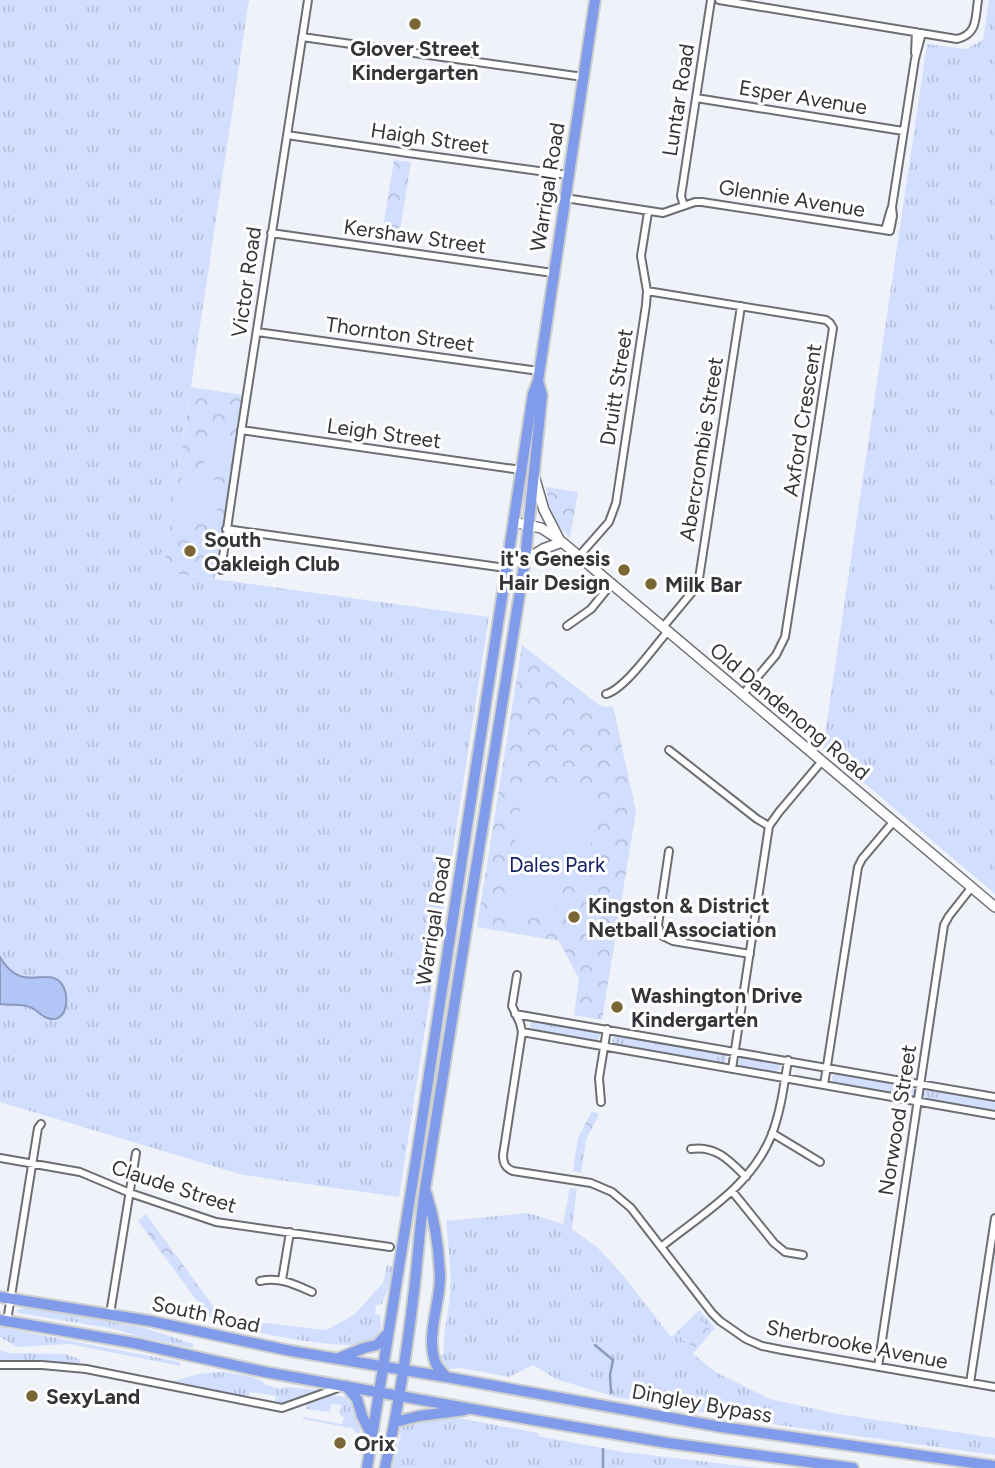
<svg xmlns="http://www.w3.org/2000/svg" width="995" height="1468" font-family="Figtree,sans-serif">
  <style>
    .grass { fill: url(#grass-tufts) }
    .park { fill: url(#park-crowns) }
    .garden { fill: #d2defd }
    .water { fill: #b2c5f7; stroke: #8c9abe; stroke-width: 2 }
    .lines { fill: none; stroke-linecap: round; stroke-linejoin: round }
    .stream { stroke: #8c9abe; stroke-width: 2.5 }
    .minor-casing { stroke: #6c6e74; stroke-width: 10 }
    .secondary-casing { stroke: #6c6e74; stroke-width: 12 }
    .trunk-casing { stroke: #cecfcf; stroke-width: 14 }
    .minor { stroke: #fff; stroke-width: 6 }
    .secondary { stroke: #fff; stroke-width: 9 }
    .trunk { stroke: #809bea; stroke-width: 10 }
    .poi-dot { fill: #7a6735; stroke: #fff; stroke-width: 2.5 }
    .labels { text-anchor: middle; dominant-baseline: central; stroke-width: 6; stroke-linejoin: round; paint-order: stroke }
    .poi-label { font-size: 21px; font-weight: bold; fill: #343538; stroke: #fff; text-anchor: start }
    .street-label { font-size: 21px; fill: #343538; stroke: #fff }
    .park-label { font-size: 21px; fill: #132267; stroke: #fff }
  </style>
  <defs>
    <pattern id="grass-tufts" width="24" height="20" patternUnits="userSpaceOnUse" patternTransform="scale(1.75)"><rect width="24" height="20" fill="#d2defd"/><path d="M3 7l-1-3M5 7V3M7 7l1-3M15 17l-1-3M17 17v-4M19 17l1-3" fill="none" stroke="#b5bfda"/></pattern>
    <pattern id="park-crowns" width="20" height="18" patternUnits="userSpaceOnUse" patternTransform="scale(1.75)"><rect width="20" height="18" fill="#d2defd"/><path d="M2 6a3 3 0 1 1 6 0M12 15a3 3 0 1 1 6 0" fill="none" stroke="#b5bfda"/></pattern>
  </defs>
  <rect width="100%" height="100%" fill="#eff2f9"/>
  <path class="grass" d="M 0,0 L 249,0 L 163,572 L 489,617 L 399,1197 L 243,1175 L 0,1102 Z
    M 989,0 L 995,0 L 995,894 L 823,748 L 927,44 L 966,49 L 983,40 Z
    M 535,1020 L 595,1030 L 598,1032 L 600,1036 L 597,1041 L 593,1042 L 533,1031 L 530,1025 L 532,1021 Z
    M 618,1034 L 723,1053 L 726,1056 L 726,1060 L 724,1063 L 720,1064 L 616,1045 L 612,1041 L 613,1037 Z
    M 742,1057 L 778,1063 L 780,1065 L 780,1069 L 775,1073 L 744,1068 L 739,1064 L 739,1060 Z
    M 835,1073 L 838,1073 L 911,1085 L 914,1087 L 915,1092 L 912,1096 L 909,1096 L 836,1084 L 833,1081 L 832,1078 Z
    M 925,1089 L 929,1089 L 995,1100 L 995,1112 L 927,1100 L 923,1095 Z
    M 570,1188 L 577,1189 L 572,1229 L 598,1248 L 622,1274 L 671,1337 L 676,1333 L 694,1348 L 710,1329 L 694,1315 L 699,1310 L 715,1328 L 693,1354 L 717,1373 L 770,1399 L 838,1414 L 995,1438 L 995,1455 L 786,1426 L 653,1404 L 615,1397 L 556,1379 L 533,1365 L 509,1377 L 461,1368 L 449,1369 L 442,1364 L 438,1356 L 444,1354 C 442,1333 449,1314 450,1293 C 452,1269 448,1245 446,1221 L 528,1213 L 563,1224 Z
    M 387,1265 L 393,1266 L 388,1289 L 382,1304 L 376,1305 L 375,1314 L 380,1315 C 381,1323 383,1336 375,1341 C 354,1355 248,1330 220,1325 L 219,1321 L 223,1321 L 222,1318 L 326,1330 L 354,1315 L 383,1283 Z
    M 27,1307 L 145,1328 L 193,1344 L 193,1348 L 140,1337 L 115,1329 L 19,1313 L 16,1310 Z
    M 0,1327 L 180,1362 L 180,1366 L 69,1344 L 17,1347 L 0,1337 Z
    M 0,1350 L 9,1353 L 64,1354 L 80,1359 L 80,1363 L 0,1363 Z
    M 220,1372 C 234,1374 256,1375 266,1385 L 281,1389 L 285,1387 L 319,1390 L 284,1403 L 275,1403 L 276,1396 L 250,1392 L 249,1397 L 174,1381 L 198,1374 Z
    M 332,1395 L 346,1397 L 357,1410 L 361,1437 L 351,1427 L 350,1428 L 303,1419 L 303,1417 L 342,1424 L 344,1417 L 340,1415 L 341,1405 L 332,1404 L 329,1412 L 306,1409 L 307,1404 Z
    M 448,1416 L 538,1433 L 538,1436 L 623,1452 L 759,1468 L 392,1468 L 401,1434 L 399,1433 C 400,1428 404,1425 408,1422 Z"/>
  <path class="park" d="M 394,160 L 411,162 L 398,243 L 381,241 Z
    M 191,387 L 243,395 L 215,579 L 163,572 Z
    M 546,487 L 578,492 L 570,538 C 553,522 549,509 546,487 Z
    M 522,645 L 599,705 L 605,707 L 613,706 L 634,802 L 636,811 L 602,1020 L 574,1015 L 579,979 L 559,941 L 477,927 Z
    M 592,1111 L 599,1114 L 586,1140 L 581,1173 L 573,1171 L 578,1138 Z
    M 146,1214 L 222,1318 L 209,1317 L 138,1221 Z
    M 694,1315 L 710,1329 L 694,1349 L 676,1333 Z"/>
  <path class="garden" d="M 208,434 L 230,438 L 224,477 L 202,473 Z
    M 182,475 L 221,481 L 215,522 L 175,516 Z
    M 524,785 L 598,796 L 585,881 L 561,877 L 555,916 L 505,909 Z"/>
  <path class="water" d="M 0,957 C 21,994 46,967 60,982 C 72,994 67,1028 45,1017 C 40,1015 37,1010 32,1008 C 23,1003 10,1006 0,1004 Z"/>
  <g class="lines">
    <path class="stream" d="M 595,1345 L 613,1360 L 610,1375 L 611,1393
      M 603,1449 L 603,1468"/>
    <g class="minor-casing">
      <path id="minor" d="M 719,0 L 957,39 C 978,34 975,18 978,0
        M 302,37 L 583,77
        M 915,53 L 916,32
        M 696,98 L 903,131
        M 287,135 L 408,153 L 568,175
        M 565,198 L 663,213 L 695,202 L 702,202 L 890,231 L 893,216 L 892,207 L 915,59 L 922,33
        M 684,206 L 681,196 L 711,0
        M 885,230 L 891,209
        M 271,233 L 553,273
        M 647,291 L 826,320 L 830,323 L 833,328 L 785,637 L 776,655 L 743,694
        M 257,332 L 539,371
        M 241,430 L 521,470
        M 226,529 L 506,568
        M 579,556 L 609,522 L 616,503 L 646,305 L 647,291 L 641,256 L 648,212
        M 221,570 L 242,426 L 308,0
        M 567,626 L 591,609 L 612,583
        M 663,627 L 698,585 L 741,306
        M 606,694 C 625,689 654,647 668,631
        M 669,750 L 757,819 L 769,826
        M 669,851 L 658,925 L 661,935 L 673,941 L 750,954
        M 517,975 L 512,1006 L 520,1023 L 522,1032 L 503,1155 C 503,1163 505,1168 513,1171 L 591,1183 L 612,1192 L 631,1208 L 712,1313 L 720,1321 L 746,1339 L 762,1346 L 782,1350 L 995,1387
        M 515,1014 L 995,1097
        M 522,1032 L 995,1115
        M 732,1069 L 769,826 L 779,812 L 822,761
        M 824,1085 L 858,867 L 862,859 L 894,821
        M 601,1102 L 599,1078 L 607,1029
        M 772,1133 L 820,1162
        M 691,1149 C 716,1145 730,1161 746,1177
        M 0,1158 L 80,1172 L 130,1193 L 216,1222 L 390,1247
        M 732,1191 L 774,1243 L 785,1252 L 803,1255
        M 661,1247 C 702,1214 752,1186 772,1134 C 781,1110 784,1085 788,1060
        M 282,1280 L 290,1232
        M 260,1281 C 280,1277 294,1284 312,1292
        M 110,1314 L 136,1153
        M 7,1321 L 38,1128 L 41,1124
        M 0,1365 L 42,1365 L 86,1369 L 282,1408 L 338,1388
        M 878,1367 L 944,925 L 949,916 L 971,888
        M 970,1383 L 995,1218"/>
    </g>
    <g class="secondary-casing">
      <path id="secondary" d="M 535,479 L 544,510 L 559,539
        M 513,522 L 541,528 L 557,538
        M 525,560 L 543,549 L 562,542 L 995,907"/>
    </g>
    <g class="trunk-casing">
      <path id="trunk" d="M 426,1192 C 435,1220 439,1248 440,1277 C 440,1305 425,1337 436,1364 C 439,1369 443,1373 446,1377
        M 0,1297 L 150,1321 L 291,1351 L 446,1377 L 721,1427 L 995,1466
        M 0,1320 L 134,1343 L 265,1372 L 534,1420 L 668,1443 L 853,1468
        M 339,1358 L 364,1348 L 377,1345 L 386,1335
        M 346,1386 L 357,1399 L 362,1416 L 371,1434
        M 395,1422 L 419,1416 L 465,1410
        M 367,1468 L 416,1160 L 533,394 L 538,381 L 595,0
        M 385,1468 C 398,1410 407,1351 414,1291 C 418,1257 420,1223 425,1189 L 525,560 L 542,395 L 538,381"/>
    </g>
    <use href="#minor" class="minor"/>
    <use href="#secondary" class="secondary"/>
    <use href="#trunk" class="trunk"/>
  </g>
  <g class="poi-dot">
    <circle cx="415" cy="24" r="7"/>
    <circle cx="190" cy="551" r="7"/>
    <circle cx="624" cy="570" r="7"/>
    <circle cx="651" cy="584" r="7"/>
    <circle cx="574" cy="917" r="7"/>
    <circle cx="617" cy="1007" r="7"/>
    <circle cx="32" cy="1396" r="7"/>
    <circle cx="340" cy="1443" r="7"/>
  </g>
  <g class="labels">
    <g class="poi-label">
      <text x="415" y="48" text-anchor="middle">Glover Street<tspan x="415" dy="24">Kindergarten</tspan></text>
      <text x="204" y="539">South<tspan x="204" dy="24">Oakleigh Club</tspan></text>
      <text x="610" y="558" text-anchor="end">it's Genesis<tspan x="610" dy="24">Hair Design</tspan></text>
      <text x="665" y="584">Milk Bar</text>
      <text x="588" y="905">Kingston &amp; District<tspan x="588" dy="24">Netball Association</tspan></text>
      <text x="631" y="995">Washington Drive<tspan x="631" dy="24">Kindergarten</tspan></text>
      <text x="46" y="1396">SexyLand</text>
      <text x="354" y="1443">Orix</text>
    </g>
    <g class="street-label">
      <text transform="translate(803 97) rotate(9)">Esper Avenue</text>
      <text transform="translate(678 100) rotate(-81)">Luntar Road</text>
      <text transform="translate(430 138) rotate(8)">Haigh Street</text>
      <text transform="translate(547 187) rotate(-81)">Warrigal Road</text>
      <text transform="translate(792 198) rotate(9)">Glennie Avenue</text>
      <text transform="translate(415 236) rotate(8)">Kershaw Street</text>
      <text transform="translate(246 282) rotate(-82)">Victor Road</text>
      <text transform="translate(400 334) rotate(8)">Thornton Street</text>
      <text transform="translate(616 387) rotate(-81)">Druitt Street</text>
      <text transform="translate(802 420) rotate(-81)">Axford Crescent</text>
      <text transform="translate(384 433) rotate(8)">Leigh Street</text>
      <text transform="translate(701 449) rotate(-81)">Abercrombie Street</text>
      <text transform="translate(790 711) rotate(40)">Old Dandenong Road</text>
      <text transform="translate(433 921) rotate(-81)">Warrigal Road</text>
      <text transform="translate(897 1120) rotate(-81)">Norwood Street</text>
      <text transform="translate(174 1186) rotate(18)">Claude Street</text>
      <text transform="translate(206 1314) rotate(12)">South Road</text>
      <text transform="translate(857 1344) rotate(11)">Sherbrooke Avenue</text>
      <text transform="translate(702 1403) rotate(10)">Dingley Bypass</text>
    </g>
    <g class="park-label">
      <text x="557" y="864">Dales Park</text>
    </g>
  </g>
</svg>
